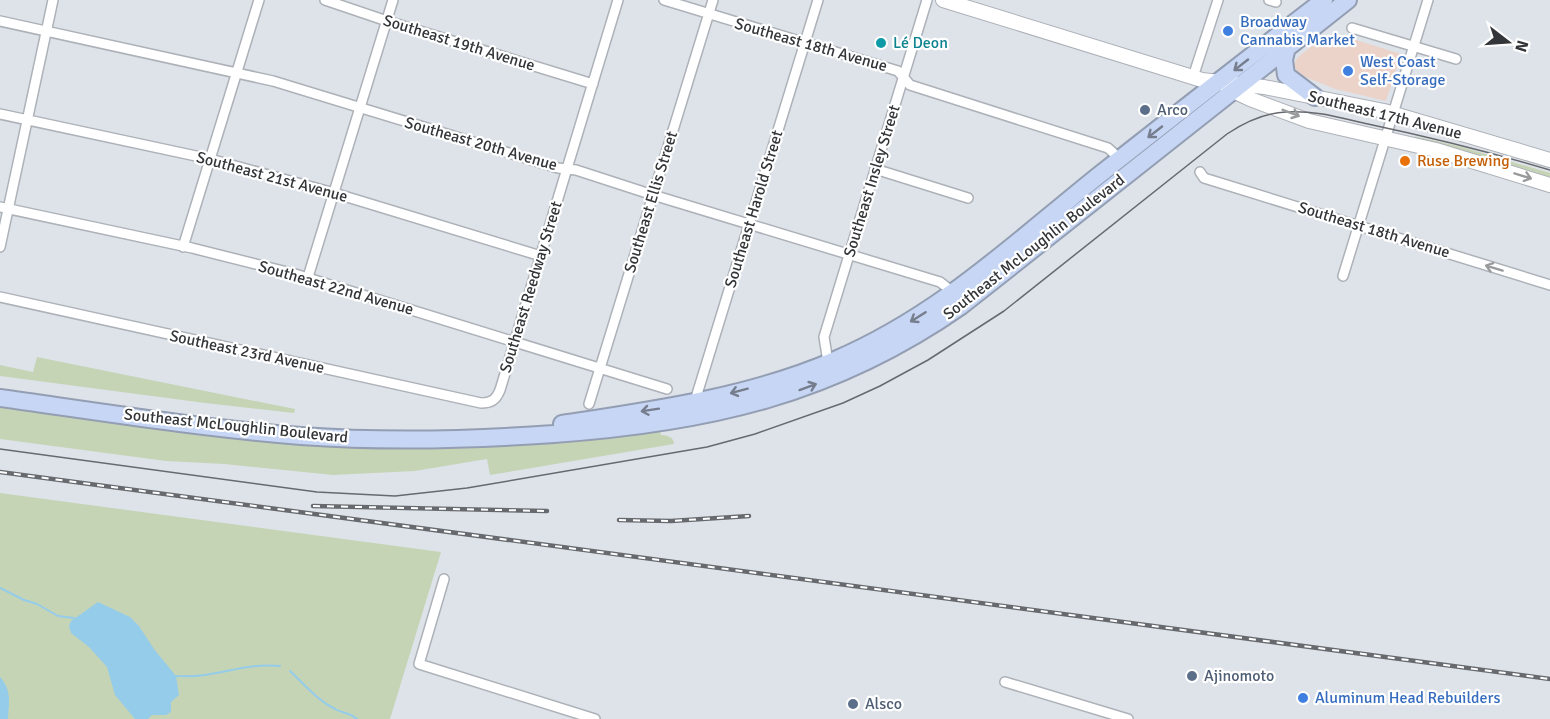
<svg xmlns="http://www.w3.org/2000/svg" width="1550" height="719" font-family="Signika,sans-serif">
  <style>
    .commercial { fill: #ebd3c9 }
    .green { fill: #c6d4b6 }
    .water { fill: #94ccea }
    .lines { fill: none; stroke-linecap: round; stroke-linejoin: round }
    .stream { stroke: #94ccea; stroke-width: 2 }
    .street-casing { stroke: #adb1b8; stroke-width: 12 }
    .secondary-casing { stroke: #adb1b8; stroke-width: 16 }
    .highway-casing { stroke: #939eb3; stroke-width: 20 }
    .street { stroke: #fff; stroke-width: 9 }
    .secondary { stroke: #fff; stroke-width: 14 }
    .highway { stroke: #c7d6f5; stroke-width: 16 }
    .tram { stroke: #66696d; stroke-width: 1.5 }
    .rail-casing { stroke: #66696d; stroke-width: 4.5 }
    .rail { stroke: #fff; stroke-width: 2; stroke-dasharray: 7; stroke-linecap: butt }
    .oneway { stroke: #767d8d }
    .oneway2 { stroke: #999a9c }
    .shop-dot { fill: #3f7fe0; stroke: #fff; stroke-width: 2 }
    .culture-dot { fill: #0f9aa8; stroke: #fff; stroke-width: 2 }
    .service-dot { fill: #5c6f8a; stroke: #fff; stroke-width: 2 }
    .food-dot { fill: #e8710a; stroke: #fff; stroke-width: 2 }
    .labels { text-anchor: middle; dominant-baseline: central; stroke-width: 4.5; stroke-linejoin: round; paint-order: stroke }
    .shop-label { font-size: 16px; fill: #366cbe; stroke: #fff; text-anchor: start }
    .street-label { font-size: 16px; fill: #333538; stroke: #fff }
    .culture-label { font-size: 16px; fill: #0d838f; stroke: #fff; text-anchor: start }
    .service-label { font-size: 16px; fill: #4e5e75; stroke: #fff; text-anchor: start }
    .food-label { font-size: 16px; fill: #c56008; stroke: #fff; text-anchor: start }
  </style>
  <rect width="100%" height="100%" fill="#dee3ea"/>
  <path class="commercial" d="M 1337,34 L 1401,54 L 1386,101 L 1335,89 L 1298,74 L 1294,64 L 1298,57 L 1312,46 Z"/>
  <path class="green" d="M 1414,136 L 1462,147 L 1550,173 L 1550,182 L 1421,142 Z
    M 37,357 L 295,409 L 294,413 L 205,403 L 0,376 L 0,365 L 33,372 Z
    M 0,405 L 219,435 L 660,430 L 661,435 C 667,435 674,437 674,444 L 490,475 L 487,459 L 415,471 L 333,475 L 224,464 L 166,461 L 0,439 Z
    M 0,493 L 441,552 L 390,719 L 0,719 Z"/>
  <path class="water" d="M 98,602 L 130,617 L 139,626 L 154,649 L 176,676 L 179,695 L 171,702 L 171,712 L 166,715 L 152,715 L 148,719 L 135,719 L 115,695 L 107,667 L 89,647 L 71,633 L 69,626 L 71,621 Z
    M 0,677 C 12,691 9,702 8,719 L 0,719 Z"/>
  <g class="lines">
    <path class="stream" d="M 0,588 L 24,600 L 37,604 L 58,616 L 74,618
      M 290,671 C 305,685 317,700 335,709 C 342,713 350,713 357,719
      M 176,676 C 214,679 244,662 280,666"/>
    <g class="street-casing">
      <path id="street" d="M 325,0 L 387,21 L 593,84
        M 664,0 L 898,71 L 910,85 L 1108,148 L 1120,159
        M 1269,0 L 1276,2
        M 0,21 L 273,81 L 558,168 L 576,170 L 653,195 L 940,282 L 954,293
        M 1352,28 L 1456,59
        M 1193,77 L 1218,0
        M 0,114 L 210,159 L 334,193 L 541,256
        M 875,169 L 968,198
        M 1200,172 L 1204,178 L 1550,285
        M 0,207 L 192,248 L 295,274 L 667,389
        M 0,247 L 53,0
        M 183,247 L 259,0
        M 1343,276 L 1428,0
        M 308,277 L 393,0
        M 0,297 L 481,403 C 491,403 496,400 500,390 L 618,0
        M 828,362 L 824,337 L 927,0
        M 589,404 L 713,0
        M 694,404 L 818,0
        M 444,579 L 419,664 L 595,719
        M 1005,682 L 1128,719"/>
    </g>
    <g class="secondary-casing">
      <path id="secondary" d="M 943,0 L 1202,80 L 1264,87 L 1384,111 L 1550,160
        M 1227,88 L 1250,99 L 1309,121 L 1436,150 L 1550,185"/>
    </g>
    <g class="highway-casing">
      <path id="highway" d="M 1287,47 L 1284,60 L 1286,75 L 1315,97
        M 0,398 C 100,412 200,428 301,436 C 385,442 470,440 554,434 C 708,423 833,395 961,306 L 1348,0
        M 562,424 C 654,410 749,397 835,360 C 938,316 1012,245 1098,176 C 1173,117 1248,58 1324,0"/>
    </g>
    <use href="#street" class="street"/>
    <use href="#secondary" class="secondary"/>
    <use href="#highway" class="highway"/>
    <path class="tram" d="M 0,449 L 317,492 L 395,496 L 467,488 L 707,447 L 755,434 L 843,403 L 880,386 L 928,360 L 1004,311 L 1227,134 C 1245,122 1264,113 1286,112 C 1314,110 1341,118 1368,124 C 1429,137 1490,152 1550,170"/>
    <g class="rail-casing">
      <path id="rail" d="M 0,472 L 1550,679
        M 313,506 L 547,511
        M 619,520 L 671,521 L 749,516"/>
    </g>
    <use href="#rail" class="rail"/>
  </g>
  <defs><path id="oneway-shaft" d="M-6 0H5M1.5-3L5.5 0L1.5 3" fill="none" stroke-width="1.6" stroke-linecap="round" stroke-linejoin="round" transform="scale(1.5)"/></defs>
  <g class="oneway">
    <use href="#oneway-shaft" transform="translate(1241 65) rotate(142)"/>
    <use href="#oneway-shaft" transform="translate(1155 132) rotate(142)"/>
    <use href="#oneway-shaft" transform="translate(918 317) rotate(148)"/>
    <use href="#oneway-shaft" transform="translate(808 387) rotate(-20)"/>
    <use href="#oneway-shaft" transform="translate(739 391) rotate(165)"/>
    <use href="#oneway-shaft" transform="translate(650 410) rotate(171)"/>
  </g>
  <g class="oneway2">
    <use href="#oneway-shaft" transform="translate(1291 113) rotate(21)"/>
    <use href="#oneway-shaft" transform="translate(1523 176) rotate(17)"/>
    <use href="#oneway-shaft" transform="translate(1494 268) rotate(-163)"/>
  </g>
  <g class="shop-dot">
    <circle cx="1228" cy="31" r="6"/>
    <circle cx="1348" cy="71" r="6"/>
    <circle cx="1303" cy="698" r="6"/>
  </g>
  <circle class="culture-dot" cx="881" cy="43" r="6"/>
  <g class="service-dot">
    <circle cx="1145" cy="110" r="6"/>
    <circle cx="1192" cy="676" r="6"/>
    <circle cx="853" cy="704" r="6"/>
  </g>
  <circle class="food-dot" cx="1405" cy="161" r="6"/>
  <g class="labels">
    <g class="shop-label">
      <text x="1240" y="22">Broadway<tspan x="1240" dy="18">Cannabis Market</tspan></text>
      <text x="1360" y="62">West Coast<tspan x="1360" dy="18">Self-Storage</tspan></text>
      <text x="1315" y="698">Aluminum Head Rebuilders</text>
    </g>
    <g class="street-label">
      <text transform="translate(459 43) rotate(17)">Southeast 19th Avenue</text>
      <text transform="translate(811 45) rotate(16)">Southeast 18th Avenue</text>
      <text transform="translate(1385 115) rotate(14)">Southeast 17th Avenue</text>
      <text transform="translate(481 144) rotate(16)">Southeast 20th Avenue</text>
      <text transform="translate(272 177) rotate(15)">Southeast 21st Avenue</text>
      <text transform="translate(872 181) rotate(-73)">Southeast Insley Street</text>
      <text transform="translate(651 202) rotate(-73)">Southeast Ellis Street</text>
      <text transform="translate(754 209) rotate(-73)">Southeast Harold Street</text>
      <text transform="translate(1374 230) rotate(17)">Southeast 18th Avenue</text>
      <text transform="translate(1034 247) rotate(-38)">Southeast McLoughlin Boulevard</text>
      <text transform="translate(531 287) rotate(-73)">Southeast Reedway Street</text>
      <text transform="translate(336 288) rotate(16)">Southeast 22nd Avenue</text>
      <text transform="translate(247 352) rotate(12)">Southeast 23rd Avenue</text>
      <text transform="translate(236 426) rotate(6)">Southeast McLoughlin Boulevard</text>
    </g>
    <g class="culture-label">
      <text x="893" y="43">Lé Deon</text>
    </g>
    <g class="service-label">
      <text x="1157" y="110">Arco</text>
      <text x="1204" y="676">Ajinomoto</text>
      <text x="865" y="704">Alsco</text>
    </g>
    <g class="food-label">
      <text x="1417" y="161">Ruse Brewing</text>
    </g>
  </g>
  <g transform="translate(1508 42) rotate(107)" stroke="#ffffff" stroke-width="4.5" paint-order="stroke">
  <path d="M0-4.5L10 22L0 15L-10 22Z" fill="#333538"/>
  <text y="-9" font-size="16" font-weight="bold" text-anchor="middle" fill="#333538">N</text>
  </g>
</svg>
